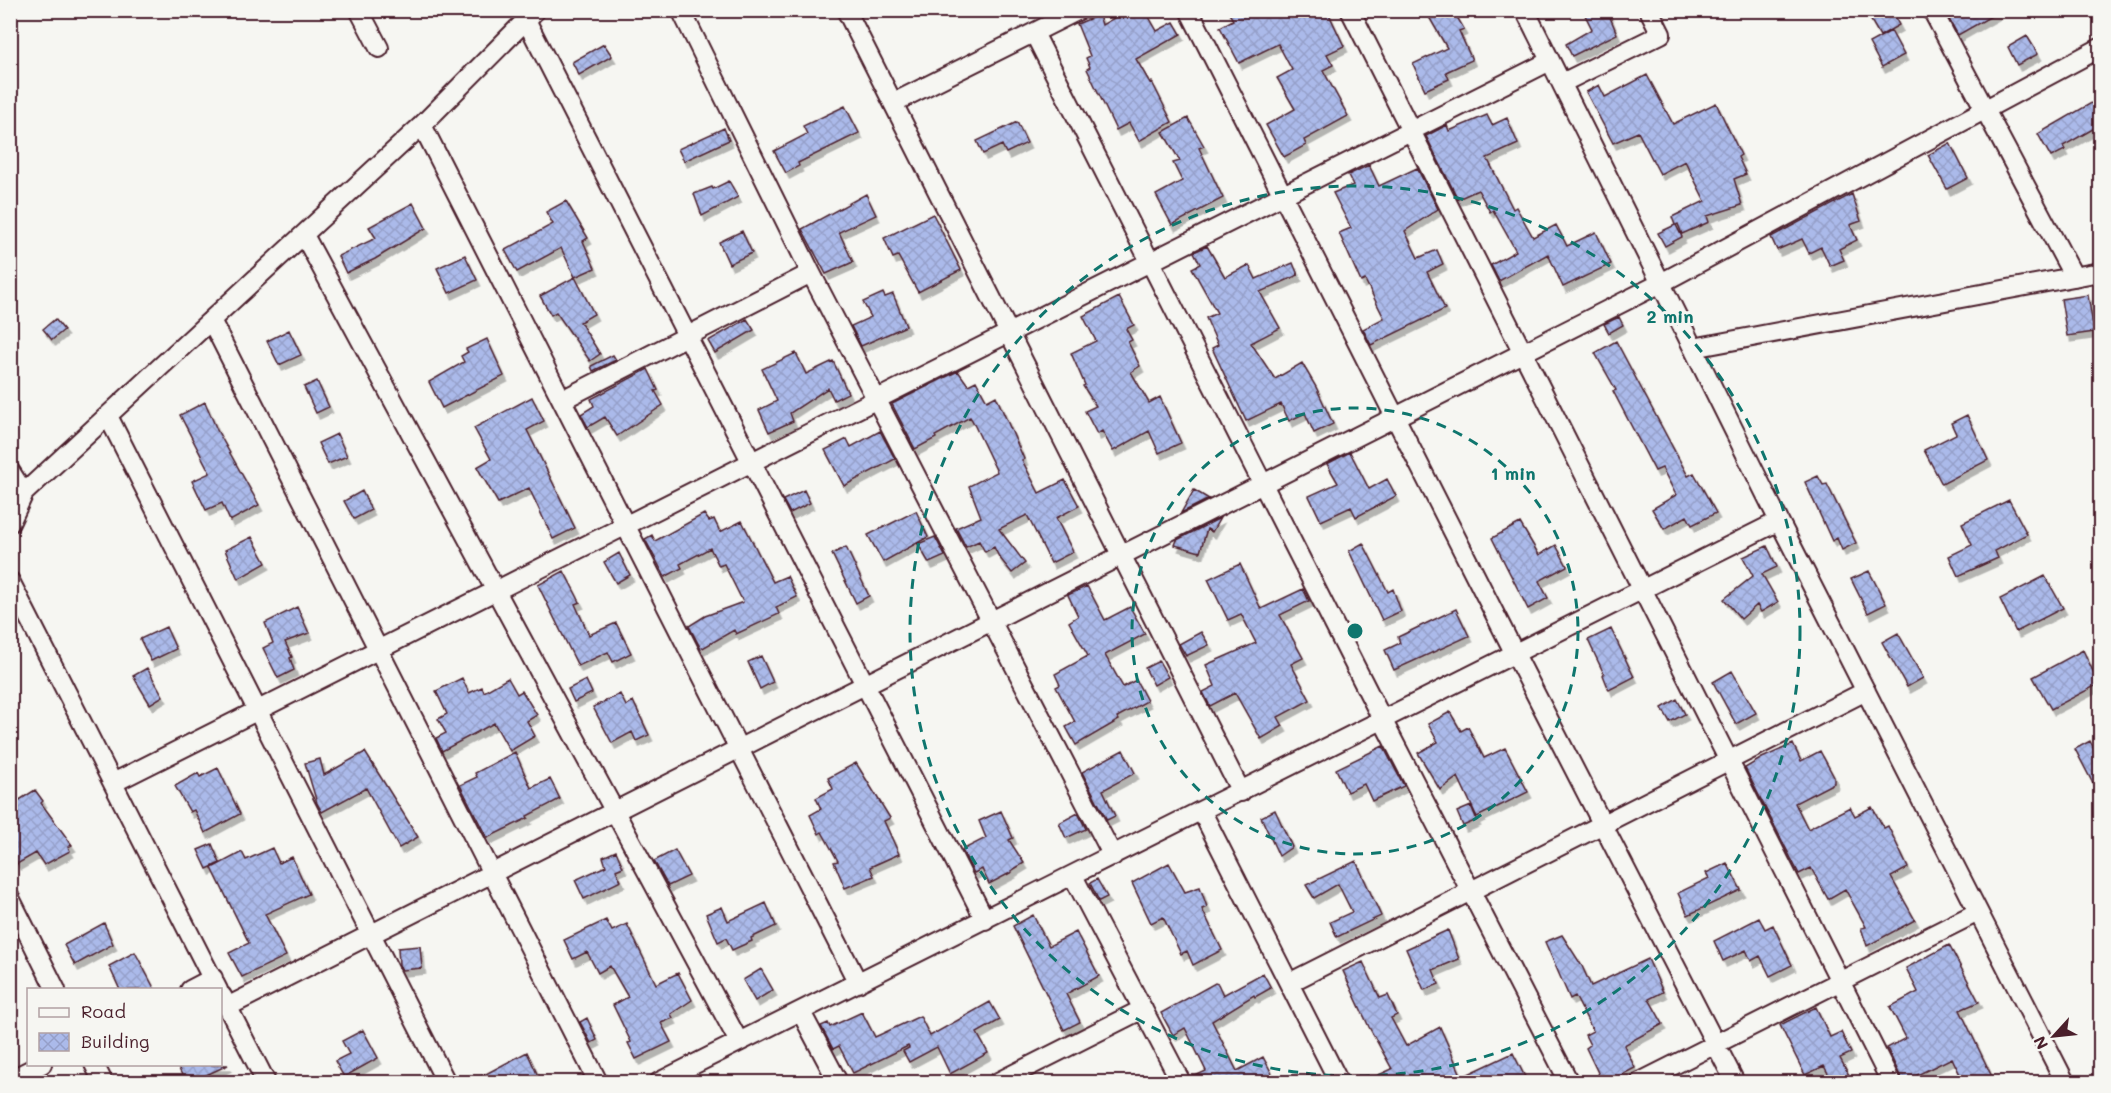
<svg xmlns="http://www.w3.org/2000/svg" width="2111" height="1093" font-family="Mali,sans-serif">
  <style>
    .building { fill: url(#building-cross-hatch); stroke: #4a1f2b; stroke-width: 1.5; filter: url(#shadow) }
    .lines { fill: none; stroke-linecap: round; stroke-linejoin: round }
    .minor-casing { stroke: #4a1f2b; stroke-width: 22 }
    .minor { stroke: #f6f6f2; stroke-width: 18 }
    .ring { fill: none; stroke: #0f766e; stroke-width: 3; stroke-dasharray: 10 8 }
    .centre { fill: #0f766e; stroke: #f6f6f2; stroke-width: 3 }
    .ring-label { font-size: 18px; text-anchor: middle; font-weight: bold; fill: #0f766e; stroke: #f6f6f2; stroke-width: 6; stroke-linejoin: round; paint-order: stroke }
  </style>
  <defs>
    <pattern id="building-cross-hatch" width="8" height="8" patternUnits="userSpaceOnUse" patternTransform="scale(1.5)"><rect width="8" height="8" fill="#abbaea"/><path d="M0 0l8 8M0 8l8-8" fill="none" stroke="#959fc9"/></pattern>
    <filter id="shadow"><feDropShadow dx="3.5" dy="6" stdDeviation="0" flood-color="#0004"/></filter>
  </defs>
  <rect width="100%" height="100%" fill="#f6f6f2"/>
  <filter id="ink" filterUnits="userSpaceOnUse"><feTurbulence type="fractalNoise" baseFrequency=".0167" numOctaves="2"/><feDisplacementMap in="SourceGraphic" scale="12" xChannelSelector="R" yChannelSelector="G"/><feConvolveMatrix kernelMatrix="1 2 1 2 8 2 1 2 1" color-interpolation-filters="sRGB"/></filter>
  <g filter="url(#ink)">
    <path class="building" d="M 1128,10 L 1145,10 L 1157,31 L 1174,22 L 1181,34 L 1136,59 L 1150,83 L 1152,82 L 1172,122 L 1139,141 L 1129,123 L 1116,130 L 1087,69 L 1090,67 L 1086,58 L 1090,56 L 1077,24 L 1099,15 L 1102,25 Z
      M 1227,10 L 1327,10 L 1344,46 L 1327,54 L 1333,65 L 1323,70 L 1348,116 L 1304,140 L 1306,145 L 1284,157 L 1266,125 L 1295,109 L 1277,78 L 1292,70 L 1278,44 L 1239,63 L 1220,27 L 1233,20 Z
      M 1425,10 L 1453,10 L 1464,29 L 1459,31 L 1472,60 L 1446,72 L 1449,79 L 1425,90 L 1413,64 L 1447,48 Z
      M 1595,10 L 1607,10 L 1617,34 L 1572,56 L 1566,44 L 1592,29 L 1585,15 Z
      M 1880,10 L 1891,10 L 1899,25 L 1880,36 L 1869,17 Z
      M 1965,10 L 2002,10 L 1958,35 L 1949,19 Z
      M 1891,31 L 1904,55 L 1882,67 L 1869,43 Z
      M 2027,36 L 2038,54 L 2017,65 L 2008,47 Z
      M 604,44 L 612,56 L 579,75 L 572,62 Z
      M 1647,75 L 1673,124 L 1716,103 L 1741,155 L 1738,157 L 1746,174 L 1734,179 L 1742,205 L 1707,216 L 1709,222 L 1682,234 L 1678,224 L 1676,225 L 1682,237 L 1665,246 L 1658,233 L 1675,225 L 1672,217 L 1705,201 L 1685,161 L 1660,174 L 1638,132 L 1613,143 L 1586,92 L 1599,85 L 1605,97 Z
      M 2100,98 L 2100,125 L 2063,146 L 2065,150 L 2051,157 L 2038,134 Z
      M 845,106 L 859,133 L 798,163 L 799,166 L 786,173 L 774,151 L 807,134 L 803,126 Z
      M 1487,115 L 1492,125 L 1507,118 L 1518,144 L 1487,158 L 1513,209 L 1516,207 L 1533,237 L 1556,225 L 1567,246 L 1596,232 L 1611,264 L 1563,287 L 1548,254 L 1499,281 L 1491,265 L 1516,251 L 1493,210 L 1490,212 L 1478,190 L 1458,199 L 1426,136 L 1447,125 L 1449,131 Z
      M 1188,118 L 1204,146 L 1199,148 L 1223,198 L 1172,225 L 1156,195 L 1182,181 L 1173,163 L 1180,161 L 1163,132 Z
      M 1017,122 L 1027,143 L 1006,153 L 1002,145 L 983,154 L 977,141 Z
      M 724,128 L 729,140 L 684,161 L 678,149 Z
      M 1950,143 L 1968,178 L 1947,189 L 1928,155 Z
      M 1369,165 L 1379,186 L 1417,168 L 1438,209 L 1405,231 L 1418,258 L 1437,250 L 1443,264 L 1427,272 L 1445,309 L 1371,345 L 1363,329 L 1384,318 L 1365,280 L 1361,282 L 1339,233 L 1351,228 L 1333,193 L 1353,185 L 1348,175 Z
      M 729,181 L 738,197 L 702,216 L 694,194 L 712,187 L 713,189 Z
      M 866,194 L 876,215 L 839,232 L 853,262 L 826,274 L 802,229 Z
      M 1852,194 L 1861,221 L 1850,225 L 1857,240 L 1839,249 L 1844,260 L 1830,266 L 1821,247 L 1809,253 L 1802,239 L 1777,250 L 1771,237 Z
      M 566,201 L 588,238 L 583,241 L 595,268 L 575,277 L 561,248 L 517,272 L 505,250 L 553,224 L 546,212 Z
      M 413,203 L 426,228 L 375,259 L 346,273 L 338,256 L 376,238 L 369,227 Z
      M 933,214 L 961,270 L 918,292 L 898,256 L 893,258 L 884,238 Z
      M 742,231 L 752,253 L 729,264 L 719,242 Z
      M 1207,246 L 1225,277 L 1249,265 L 1256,279 L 1293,263 L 1298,275 L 1260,292 L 1280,328 L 1251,343 L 1275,379 L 1302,363 L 1316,387 L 1333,424 L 1314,433 L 1305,413 L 1289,421 L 1281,404 L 1246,421 L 1212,348 L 1218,345 L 1206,318 L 1217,313 L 1192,268 L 1200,264 L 1194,252 Z
      M 465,255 L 477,280 L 449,293 L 437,268 Z
      M 575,277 L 594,314 L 580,322 L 600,354 L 590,361 L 556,312 L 551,315 L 540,296 Z
      M 883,293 L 885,297 L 893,294 L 906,326 L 861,346 L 851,326 L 871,317 L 863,302 Z
      M 2088,295 L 2094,332 L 2067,336 L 2061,299 Z
      M 1119,297 L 1134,325 L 1126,329 L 1132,340 L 1128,342 L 1140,366 L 1131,372 L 1149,403 L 1160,397 L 1181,443 L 1159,453 L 1149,431 L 1113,451 L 1102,431 L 1097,434 L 1085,411 L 1096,406 L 1083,386 L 1085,385 L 1071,353 L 1096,341 L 1083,316 Z
      M 1619,317 L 1623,325 L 1609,333 L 1604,324 Z
      M 55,319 L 64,330 L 52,340 L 43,329 Z
      M 747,319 L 754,330 L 715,353 L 708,341 Z
      M 289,330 L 301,355 L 279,365 L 267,341 Z
      M 487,339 L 504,376 L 442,408 L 429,382 L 464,362 L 461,356 L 468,352 L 466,349 Z
      M 1616,341 L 1688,476 L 1694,473 L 1716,513 L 1692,525 L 1687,516 L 1664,529 L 1652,509 L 1676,495 L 1662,468 L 1655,471 L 1613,391 L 1616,390 L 1595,353 Z
      M 796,353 L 806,374 L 833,361 L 848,393 L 834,400 L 828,388 L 790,413 L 793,421 L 769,432 L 759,410 L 777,401 L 762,369 Z
      M 613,355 L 616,360 L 593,371 L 591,366 Z
      M 648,369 L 658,390 L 655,391 L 663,405 L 617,436 L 605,417 L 588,427 L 581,414 L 594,406 L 591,399 Z
      M 958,371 L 968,385 L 976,381 L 987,401 L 996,396 L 1024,459 L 1022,460 L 1039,493 L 1065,480 L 1079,506 L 1056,518 L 1073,552 L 1051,563 L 1027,515 L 999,529 L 1025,563 L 1012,573 L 999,557 L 994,547 L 985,552 L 979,541 L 966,547 L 956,528 L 981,517 L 969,486 L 997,472 L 972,420 L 970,417 L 935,436 L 936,438 L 915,449 L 892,404 Z
      M 317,381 L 329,407 L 316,413 L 304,387 Z
      M 532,397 L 544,421 L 527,430 L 575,528 L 553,539 L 529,488 L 498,503 L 477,467 L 491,459 L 474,428 Z
      M 205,402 L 217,430 L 259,505 L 230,521 L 222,503 L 206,510 L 192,481 L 210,473 L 180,415 Z
      M 1967,415 L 1988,460 L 1942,484 L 1924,450 L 1956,434 L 1951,423 Z
      M 880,431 L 895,459 L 844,486 L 825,450 L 847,439 L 851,447 Z
      M 337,434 L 347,456 L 328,464 L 318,443 Z
      M 1350,452 L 1369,489 L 1387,479 L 1396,496 L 1356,517 L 1351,507 L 1321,521 L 1309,496 L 1338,483 L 1327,464 Z
      M 1818,476 L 1823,485 L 1827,484 L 1856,543 L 1842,550 L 1837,538 L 1832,541 L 1805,482 Z
      M 804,490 L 810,503 L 790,513 L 783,500 Z
      M 1194,490 L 1209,499 L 1181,513 Z
      M 362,491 L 371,510 L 354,519 L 344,501 Z
      M 2009,500 L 2027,534 L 1995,551 L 1998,558 L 1958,576 L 1949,556 L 1972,545 L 1962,523 Z
      M 916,511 L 928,537 L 883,562 L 868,535 Z
      M 704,514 L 709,521 L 714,519 L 720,532 L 742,521 L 773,582 L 787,576 L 797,597 L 776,607 L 779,614 L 736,634 L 734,630 L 701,649 L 689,626 L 705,616 L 743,602 L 724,564 L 719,566 L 710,548 L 680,564 L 682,568 L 665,577 L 645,539 L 652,535 L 655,541 Z
      M 1220,518 L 1212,532 L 1207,529 L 1200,552 L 1175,545 L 1177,540 Z
      M 1520,523 L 1539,555 L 1556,545 L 1567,566 L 1539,581 L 1548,598 L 1528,609 L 1492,538 Z
      M 252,537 L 266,563 L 238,579 L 225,550 Z
      M 935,537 L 945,556 L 929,563 L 918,544 Z
      M 1363,543 L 1388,592 L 1393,589 L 1401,611 L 1382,620 L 1349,551 Z
      M 1767,546 L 1777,567 L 1762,574 L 1778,602 L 1761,612 L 1757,605 L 1741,619 L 1724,599 L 1753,576 L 1743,557 Z
      M 846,547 L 869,596 L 856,603 L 832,554 Z
      M 619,553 L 630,575 L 616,583 L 604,562 Z
      M 1240,564 L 1261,609 L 1303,589 L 1309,601 L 1280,615 L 1303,658 L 1291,664 L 1310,700 L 1278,717 L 1283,726 L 1261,739 L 1235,693 L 1210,706 L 1203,692 L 1215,686 L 1206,665 L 1256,643 L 1241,614 L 1228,620 L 1208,579 Z
      M 564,571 L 580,602 L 575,604 L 589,635 L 616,623 L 631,653 L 613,662 L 608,652 L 578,666 L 538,585 Z
      M 1869,571 L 1886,604 L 1868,613 L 1851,579 Z
      M 2045,576 L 2063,608 L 2016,632 L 2000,599 Z
      M 1087,586 L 1105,620 L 1130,607 L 1145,634 L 1105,655 L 1123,687 L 1136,680 L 1147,701 L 1117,717 L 1119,720 L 1076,745 L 1066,727 L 1075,722 L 1056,687 L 1060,685 L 1055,674 L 1088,656 L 1069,622 L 1078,616 L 1068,595 Z
      M 297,607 L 309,633 L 285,642 L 292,657 L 290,658 L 294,670 L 278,678 L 263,648 L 273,643 L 265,623 Z
      M 1456,609 L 1469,636 L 1394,670 L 1385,650 L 1400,643 L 1398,637 Z
      M 166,627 L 176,649 L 151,661 L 140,639 Z
      M 1611,629 L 1634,677 L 1609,690 L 1603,675 L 1604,674 L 1588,640 Z
      M 1201,632 L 1209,645 L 1186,656 L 1179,644 Z
      M 1898,633 L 1923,678 L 1907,687 L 1882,642 Z
      M 2083,650 L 2099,684 L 2051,709 L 2033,677 Z
      M 761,656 L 773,682 L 760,689 L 748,662 Z
      M 1159,661 L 1168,677 L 1154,685 L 1145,668 Z
      M 147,668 L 163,696 L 150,704 L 133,676 Z
      M 1732,671 L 1756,713 L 1736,724 L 1713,682 Z
      M 462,678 L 469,693 L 482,687 L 484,692 L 508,678 L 517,694 L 522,691 L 537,715 L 527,721 L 535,736 L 510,751 L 494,723 L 442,751 L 436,738 L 446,733 L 438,719 L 447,714 L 436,691 Z
      M 586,680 L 592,693 L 574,702 L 568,689 Z
      M 620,694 L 626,706 L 633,701 L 649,735 L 636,741 L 632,732 L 612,743 L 593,707 Z
      M 1677,699 L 1685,714 L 1670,722 L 1662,708 Z
      M 1450,712 L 1461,731 L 1468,727 L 1484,758 L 1505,748 L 1528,792 L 1477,817 L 1458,777 L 1440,790 L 1418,753 L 1438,742 L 1428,724 Z
      M 2090,741 L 2100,760 L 2100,797 L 2075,749 Z
      M 1793,744 L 1801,761 L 1820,751 L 1834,777 L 1834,783 L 1795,803 L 1808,829 L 1850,807 L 1855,816 L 1872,807 L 1884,828 L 1888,826 L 1908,868 L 1891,877 L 1915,920 L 1867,946 L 1861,928 L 1866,927 L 1845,889 L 1828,899 L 1811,868 L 1799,874 L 1745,768 L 1762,758 Z
      M 1383,746 L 1404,786 L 1372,801 L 1364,784 L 1347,792 L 1336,769 Z
      M 1123,750 L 1135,773 L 1103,790 L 1115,816 L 1107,820 L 1082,772 Z
      M 365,752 L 418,837 L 399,848 L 366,788 L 322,812 L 317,803 L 305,763 L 320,759 L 324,775 Z
      M 515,752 L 531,788 L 550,779 L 560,799 L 527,816 L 528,818 L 487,838 L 460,785 L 477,777 L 475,773 Z
      M 856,763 L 890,818 L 884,821 L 899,854 L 870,867 L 874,876 L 845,888 L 834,862 L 838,861 L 822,832 L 819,834 L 810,815 L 821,809 L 816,798 L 833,789 L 828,778 Z
      M 218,768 L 240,814 L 205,833 L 194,810 L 190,812 L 175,786 L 198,773 L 200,777 Z
      M 35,790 L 43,801 L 41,803 L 72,845 L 68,847 L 70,851 L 44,865 L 36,853 L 17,864 L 10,852 L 10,806 Z
      M 1471,806 L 1477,820 L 1463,826 L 1457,812 Z
      M 1275,810 L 1292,847 L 1279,856 L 1261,817 Z
      M 1001,811 L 1013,838 L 1009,840 L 1024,863 L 1011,871 L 1012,872 L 989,884 L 982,869 L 974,873 L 962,850 L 986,838 L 979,821 Z
      M 1078,813 L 1086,829 L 1066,838 L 1059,823 Z
      M 212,844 L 220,863 L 207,869 L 198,850 Z
      M 272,848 L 279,863 L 292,857 L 309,894 L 265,914 L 286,956 L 242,977 L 229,953 L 249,943 L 212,868 L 242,852 L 246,860 Z
      M 675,850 L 689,876 L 668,886 L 654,861 Z
      M 616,851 L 623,867 L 616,870 L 621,881 L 584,899 L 575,880 L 606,866 L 603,857 Z
      M 1356,861 L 1381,916 L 1337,937 L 1330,922 L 1352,912 L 1338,884 L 1314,898 L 1306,885 Z
      M 1169,863 L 1185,892 L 1200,887 L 1207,907 L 1202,909 L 1222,950 L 1193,965 L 1187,951 L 1181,954 L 1163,917 L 1151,923 L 1132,883 Z
      M 1727,863 L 1741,890 L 1688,915 L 1678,893 L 1709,878 L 1706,873 Z
      M 1097,879 L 1107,897 L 1099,901 L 1090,883 Z
      M 766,903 L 776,926 L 751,938 L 752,941 L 732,950 L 726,938 L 718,942 L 706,914 L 722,907 L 728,921 Z
      M 1033,915 L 1049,946 L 1076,932 L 1099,976 L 1066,994 L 1080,1022 L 1064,1030 L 1013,926 Z
      M 1759,918 L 1765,929 L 1773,925 L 1792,965 L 1770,976 L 1760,956 L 1751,961 L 1746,950 L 1723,961 L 1714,941 Z
      M 606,920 L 612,931 L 627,924 L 656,984 L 678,973 L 692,1000 L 671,1014 L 673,1018 L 661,1023 L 671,1042 L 636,1059 L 628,1043 L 631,1042 L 613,1005 L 628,997 L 610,966 L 598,973 L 587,952 L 573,959 L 564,940 Z
      M 104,923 L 113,944 L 75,965 L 64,945 Z
      M 1448,930 L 1459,959 L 1433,970 L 1439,984 L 1424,990 L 1406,949 Z
      M 1562,935 L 1582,966 L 1591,986 L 1648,959 L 1663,992 L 1649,999 L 1663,1024 L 1624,1045 L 1635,1068 L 1606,1083 L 1603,1083 L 1586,1048 L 1590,1045 L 1585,1035 L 1593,1031 L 1575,996 L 1570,999 L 1545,942 Z
      M 1949,945 L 1979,1002 L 1960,1010 L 1995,1083 L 1964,1083 L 1952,1058 L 1903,1082 L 1887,1048 L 1906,1038 L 1890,1007 L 1918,992 L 1906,968 Z
      M 420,946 L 422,968 L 402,970 L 399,965 L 398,948 Z
      M 135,952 L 155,990 L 120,990 L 109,966 Z
      M 1363,962 L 1380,998 L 1388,995 L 1397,1015 L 1391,1018 L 1406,1046 L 1440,1027 L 1462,1077 L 1513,1053 L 1528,1083 L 1361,1083 L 1392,1069 L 1369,1027 L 1343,971 Z
      M 761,969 L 773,990 L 755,1001 L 743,980 Z
      M 1263,973 L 1271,988 L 1255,997 L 1254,995 L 1212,1021 L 1237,1071 L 1263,1057 L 1277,1083 L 1192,1083 L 1191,1078 L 1206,1071 L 1185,1028 L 1173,1035 L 1161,1013 L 1215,983 L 1218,984 L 1223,995 Z
      M 990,1002 L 1000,1020 L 977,1033 L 988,1053 L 950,1074 L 937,1047 L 909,1062 L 903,1051 L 909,1048 L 908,1046 L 853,1073 L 839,1046 L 833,1049 L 821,1026 L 828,1023 L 830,1027 L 862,1012 L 875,1037 L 920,1016 L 930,1036 Z
      M 1816,1007 L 1830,1037 L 1841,1032 L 1851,1053 L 1840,1058 L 1853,1083 L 1833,1083 L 1824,1066 L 1805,1075 L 1780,1025 Z
      M 587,1018 L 597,1040 L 591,1043 L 580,1022 Z
      M 363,1030 L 378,1058 L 344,1077 L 335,1061 L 349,1054 L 342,1041 Z
      M 527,1052 L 539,1078 L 530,1083 L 469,1083 Z
      M 177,1065 L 228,1065 L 189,1083 L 186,1083 Z"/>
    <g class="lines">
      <g class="minor-casing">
        <path id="minor" d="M 359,10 L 379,48
          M 521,10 L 985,920
          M 681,10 L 811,273 L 1113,856
          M 846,10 L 1241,792
          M 1189,10 L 1515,654 L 1735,1082
          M 1350,10 L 1891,1082
          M 1525,10 L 1779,521 L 2065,1082
          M 1932,10 L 2074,277
          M 1034,33 L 1383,721 L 1569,1082
          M 1562,83 L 1661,34 L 1649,10
          M 893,103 L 1079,10
          M 422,125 L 858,983
          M 304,235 L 739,1042
          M 211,320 L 598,1082
          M 1693,348 L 2100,272
          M 562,400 L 811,273
          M 108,416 L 446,1082
          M 10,471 L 24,493
          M 10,523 L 24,493 L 422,125 L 536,10
          M 10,581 L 218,990
          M 113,783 L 1550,61
          M 1202,812 L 1339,1082
          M 1073,876 L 1181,1082
          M 10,898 L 56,990
          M 1289,983 L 1866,691
          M 190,990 L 213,978
          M 222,996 L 266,1082
          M 227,1007 L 1661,283 L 2100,48
          M 801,1012 L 838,1082
          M 94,1064 L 103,1082
          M 10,1080 L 42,1064
          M 659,1082 L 1779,521
          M 998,1082 L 1143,1009
          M 1640,1082 L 1978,912"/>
      </g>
      <use href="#minor" class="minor"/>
    </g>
  </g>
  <g class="ring">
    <circle cx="1355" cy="631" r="223"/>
    <circle cx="1355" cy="631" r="445"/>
  </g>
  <circle cx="1355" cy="631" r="9" class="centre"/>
  <g class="ring-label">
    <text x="1670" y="323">2 min</text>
    <text x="1513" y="480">1 min</text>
  </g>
  <rect width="2111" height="1093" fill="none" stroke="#f6f6f2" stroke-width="36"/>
  <rect x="18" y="18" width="2075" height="1057" fill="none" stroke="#4a1f2b" stroke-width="2" filter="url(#ink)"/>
  <rect x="27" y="988" width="195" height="78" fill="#f6f6f2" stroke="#b1a0a2" stroke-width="1.5"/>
  <rect x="39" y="1008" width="30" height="9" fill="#f6f6f2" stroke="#b1a0a2" stroke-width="1.5"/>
  <text x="81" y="1018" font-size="18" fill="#4a1f2b">Road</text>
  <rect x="39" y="1033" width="30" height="18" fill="url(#building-cross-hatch)" stroke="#b1a0a2" stroke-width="1.5"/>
  <text x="81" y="1048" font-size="18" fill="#4a1f2b">Building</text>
  <g transform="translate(2054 1036) rotate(243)" stroke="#f6f6f2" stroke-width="4.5" paint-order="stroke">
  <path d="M0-4.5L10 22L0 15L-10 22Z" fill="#4a1f2b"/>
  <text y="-9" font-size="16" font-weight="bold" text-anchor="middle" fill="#4a1f2b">N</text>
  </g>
</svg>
